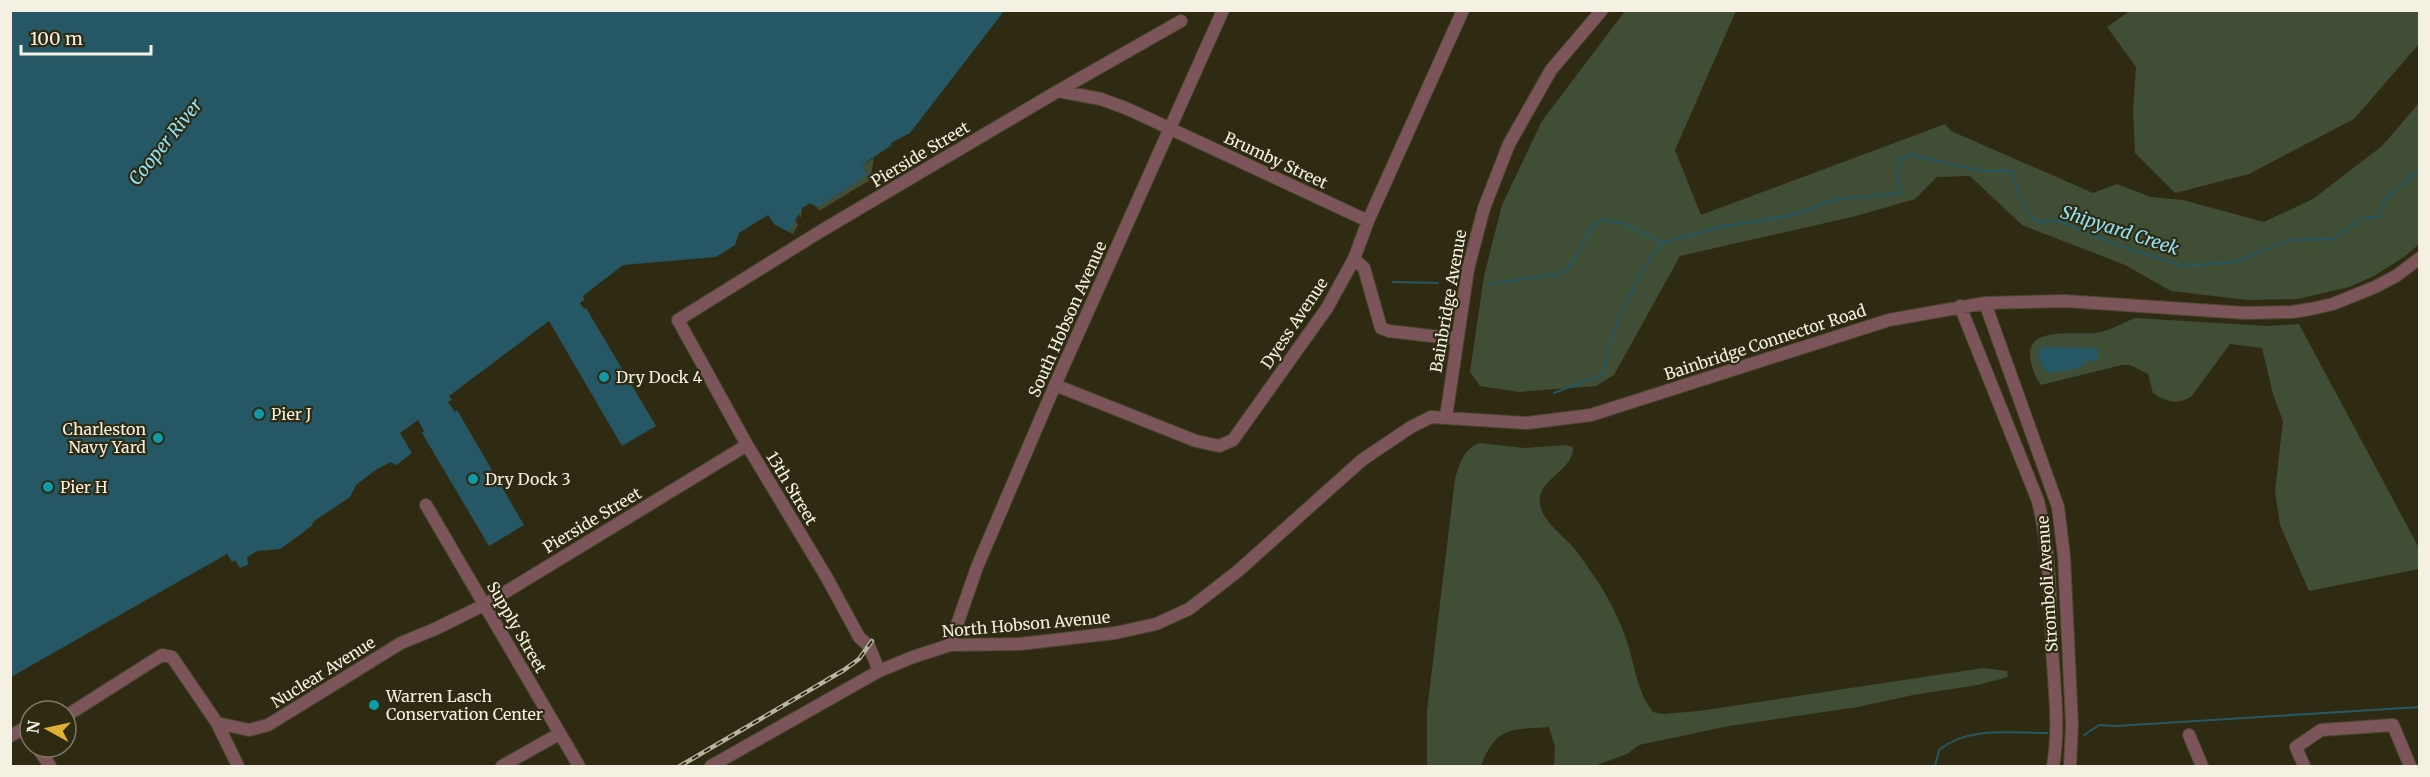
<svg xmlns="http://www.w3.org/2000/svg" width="2430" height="777" font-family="Merriweather,serif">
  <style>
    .green { fill: #404e36 }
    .water { fill: #255864 }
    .pier { fill: #2f2a12 }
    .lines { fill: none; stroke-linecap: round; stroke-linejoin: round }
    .stream { stroke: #255864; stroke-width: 2 }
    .minor-casing { stroke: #4b462f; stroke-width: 14 }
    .minor { stroke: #7c555a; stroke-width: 12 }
    .rail-casing { stroke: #b7b4a2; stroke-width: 4.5 }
    .rail { stroke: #2f2a12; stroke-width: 2; stroke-dasharray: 7; stroke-linecap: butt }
    .culture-dot { fill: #0f9aa8; stroke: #2f2a12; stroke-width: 2 }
    .labels { text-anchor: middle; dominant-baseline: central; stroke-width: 4.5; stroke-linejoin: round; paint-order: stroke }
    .street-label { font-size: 16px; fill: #f4f1e2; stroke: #2f2a12 }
    .poi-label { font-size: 16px; fill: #f4f1e2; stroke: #2f2a12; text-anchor: start }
    .water-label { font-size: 18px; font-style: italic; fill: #8fe5fa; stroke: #2f2a12 }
  </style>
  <rect width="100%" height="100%" fill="#2f2a12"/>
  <path class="green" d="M 2131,10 L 2419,11 L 2419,44 L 2354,119 L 2249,174 L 2175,193 L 2135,153 L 2133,111 L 2136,67 L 2107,27 Z
    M 1625,11 L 1736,11 L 1675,150 L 1701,215 L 1945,124 L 1951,131 L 2093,193 L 2117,184 L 2151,197 L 2183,200 L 2264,222 L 2313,199 L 2382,146 L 2419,103 L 2419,244 L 2404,257 L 2374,276 L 2349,287 L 2298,299 L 2247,300 L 2171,291 L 2125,265 L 2022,225 L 1970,176 L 1937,177 L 1915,199 L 1856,216 L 1680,256 L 1614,375 L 1596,386 L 1519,392 L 1480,386 L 1470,372 L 1484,276 L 1502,205 L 1542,121 Z
    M 874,158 L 870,180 L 819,211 L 817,207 L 810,203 L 802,208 L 801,218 L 795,208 L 790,210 L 798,225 L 793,234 L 774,224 L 770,218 L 865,171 L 862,165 Z
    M 2135,318 L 2267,326 L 2299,324 L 2419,548 L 2419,569 L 2309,591 L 2280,525 L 2275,491 L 2283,421 L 2273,394 L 2262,348 L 2230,344 L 2191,397 C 2177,405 2166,402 2153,393 L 2148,374 L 2130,365 L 2122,365 L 2041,385 C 2035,377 2030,365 2030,354 C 2029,327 2077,335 2095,333 C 2109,331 2122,323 2135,318 Z
    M 1480,443 L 1524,448 L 1566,445 L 1573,447 C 1574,471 1536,479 1540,504 C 1542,521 1562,534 1573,547 C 1583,559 1591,572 1600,585 C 1610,601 1620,621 1626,639 C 1635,664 1636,690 1653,712 L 1662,714 L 1699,711 L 1983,668 L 2007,671 L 2008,677 L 1978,685 L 1913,695 L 1858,707 L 1729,726 L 1639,745 L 1627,754 L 1594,766 L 1554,766 L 1555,747 L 1549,727 C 1511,730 1496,726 1481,766 L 1427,766 L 1427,711 L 1455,479 C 1460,463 1463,449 1480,443 Z"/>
  <path class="water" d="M 11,11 L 1004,11 L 910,133 L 891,143 L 892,145 L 862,165 L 868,175 L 817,207 L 810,203 L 802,208 L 789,232 L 774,224 L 768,215 L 739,233 L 735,245 L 716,257 L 623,265 L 583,296 L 584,300 L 580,303 L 584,309 L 586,308 L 656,426 L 622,446 L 549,321 L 449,396 L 452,400 L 448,402 L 455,412 L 457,410 L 524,525 L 489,546 L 422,433 L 424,431 L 418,420 L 400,433 L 412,453 L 395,466 L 389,466 L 359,487 L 351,502 L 314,524 L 279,552 L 258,552 L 249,558 L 249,564 L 240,568 L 235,560 L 232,562 L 227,554 L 11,677 Z
    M 2041,347 L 2097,348 L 2099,361 L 2086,361 L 2080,368 L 2051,373 L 2044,370 L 2038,355 Z"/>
  <path class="pier" d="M 391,462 L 399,467 L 390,469 L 362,489 L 353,504 L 316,527 L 280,554 L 257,555 L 248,564 L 247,558 L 250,555 L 258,551 L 280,549 L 311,527 L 314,521 L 350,497 L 356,485 L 377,469 Z"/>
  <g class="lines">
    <path class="stream" d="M 1393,282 L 1438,283
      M 1488,284 L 1561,274 C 1580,260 1582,233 1601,220 L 1622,223 L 1662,243 L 1720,227 L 1793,215 L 1833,200 L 1900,193 L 1897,175 L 1899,160 L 1910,155 L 1982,171 L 2011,171 L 2024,206 L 2036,222 L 2059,221 L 2117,245 L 2183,266 L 2234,262 L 2290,240 L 2333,239 L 2363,218 L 2379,217 L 2385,200 L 2420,168
      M 1554,393 L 1604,374 C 1605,367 1605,359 1607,351 C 1617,319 1641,269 1662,243
      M 2084,735 L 2099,725 L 2116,726 L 2420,707
      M 1935,766 L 1939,750 C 1968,726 2012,733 2047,733"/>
    <g class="minor-casing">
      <path id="minor" d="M 1058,91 L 1101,99 L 1128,109 L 1368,221
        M 1354,259 L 1364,268 L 1381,328 L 1389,331 L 1457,339
        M 1985,303 L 2058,507 L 2064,556 L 2072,725 L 2070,766
        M 1960,306 L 2038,501 C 2050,549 2050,599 2052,647 C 2054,687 2060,727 2053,766
        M 1055,385 L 1196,441 L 1219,446 L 1233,440 L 1327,308 L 1354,259 L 1368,221 L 1463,10
        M 1446,417 L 1468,269 L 1484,208 L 1509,144 L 1551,70 L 1602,10
        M 426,505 L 579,766
        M 950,645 L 977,567 L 1055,385 L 1223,10
        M 879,671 L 869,646 L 859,637 L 827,578 L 747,445 L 678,320 L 821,231 L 1058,91 L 1181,21
        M 66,716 L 162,655 L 172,657 L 217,723
        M 2189,735 L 2202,766
        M 10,736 L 25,728 L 30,727
        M 37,747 L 50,766
        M 238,766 L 217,723 L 249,730 L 268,725 L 401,643 L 435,629 L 486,604 L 747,445
        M 502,766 L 559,734
        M 711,766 L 879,671 L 913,657 L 950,645 L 1020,644 L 1115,633 L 1156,624 L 1189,609 L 1238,571 L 1362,460 L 1411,427 L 1431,417 L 1527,423 L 1591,415 L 1889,320 L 1985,303 L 2065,301 L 2245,313 L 2292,312 L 2311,309 L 2333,304 L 2375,287 L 2396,276 L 2420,258
        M 2304,766 L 2296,747 L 2321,730 L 2393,725 L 2410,766"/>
    </g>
    <use href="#minor" class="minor"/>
    <g class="rail-casing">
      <path id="rail" d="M 680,766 L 844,670 L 859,659 L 872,641"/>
    </g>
    <use href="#rail" class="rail"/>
  </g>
  <g class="culture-dot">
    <circle cx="604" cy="377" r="6"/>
    <circle cx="259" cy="414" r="6"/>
    <circle cx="158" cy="438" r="6"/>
    <circle cx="473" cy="479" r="6"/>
    <circle cx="48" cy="487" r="6"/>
    <circle cx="374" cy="705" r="6"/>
  </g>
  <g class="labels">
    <g class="street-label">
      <text transform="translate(920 154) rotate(-31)">Pierside Street</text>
      <text transform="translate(1276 160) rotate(25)">Brumby Street</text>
      <text transform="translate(1448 301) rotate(-80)">Bainbridge Avenue</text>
      <text transform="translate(1067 319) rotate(-66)">South Hobson Avenue</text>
      <text transform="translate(1294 323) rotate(-56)">Dyess Avenue</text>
      <text transform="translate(1765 342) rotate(-18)">Bainbridge Connector Road</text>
      <text transform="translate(792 488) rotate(59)">13th Street</text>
      <text transform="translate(592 520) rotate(-31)">Pierside Street</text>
      <text transform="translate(2047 584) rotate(-94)">Stromboli Avenue</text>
      <text transform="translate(1026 624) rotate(-5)">North Hobson Avenue</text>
      <text transform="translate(517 627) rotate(60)">Supply Street</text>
      <text transform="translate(323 672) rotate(-32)">Nuclear Avenue</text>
    </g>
    <g class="poi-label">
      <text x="616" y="377">Dry Dock 4</text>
      <text x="271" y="414">Pier J</text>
      <text x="146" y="429" text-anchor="end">Charleston<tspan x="146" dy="18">Navy Yard</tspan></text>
      <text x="485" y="479">Dry Dock 3</text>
      <text x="60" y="487">Pier H</text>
      <text x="386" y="696">Warren Lasch<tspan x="386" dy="18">Conservation Center</tspan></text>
    </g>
    <g class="water-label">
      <text transform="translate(165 142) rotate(-51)">Cooper River</text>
      <text transform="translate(2120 230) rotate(18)">Shipyard Creek</text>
    </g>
  </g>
  <rect width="2430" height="777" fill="none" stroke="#f4f1e2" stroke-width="24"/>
  <g transform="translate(48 729) rotate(278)"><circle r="28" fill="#2f2a12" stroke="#7e7a65" stroke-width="1.5"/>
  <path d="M0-4.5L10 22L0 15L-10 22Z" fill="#dfb033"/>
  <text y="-9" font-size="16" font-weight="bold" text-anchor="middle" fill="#f4f1e2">N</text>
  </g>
  <path d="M21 45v9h130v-9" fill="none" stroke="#f4f1e2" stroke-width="3"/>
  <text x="30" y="45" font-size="18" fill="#f4f1e2" stroke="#2f2a12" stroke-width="4.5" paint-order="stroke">100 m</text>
</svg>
